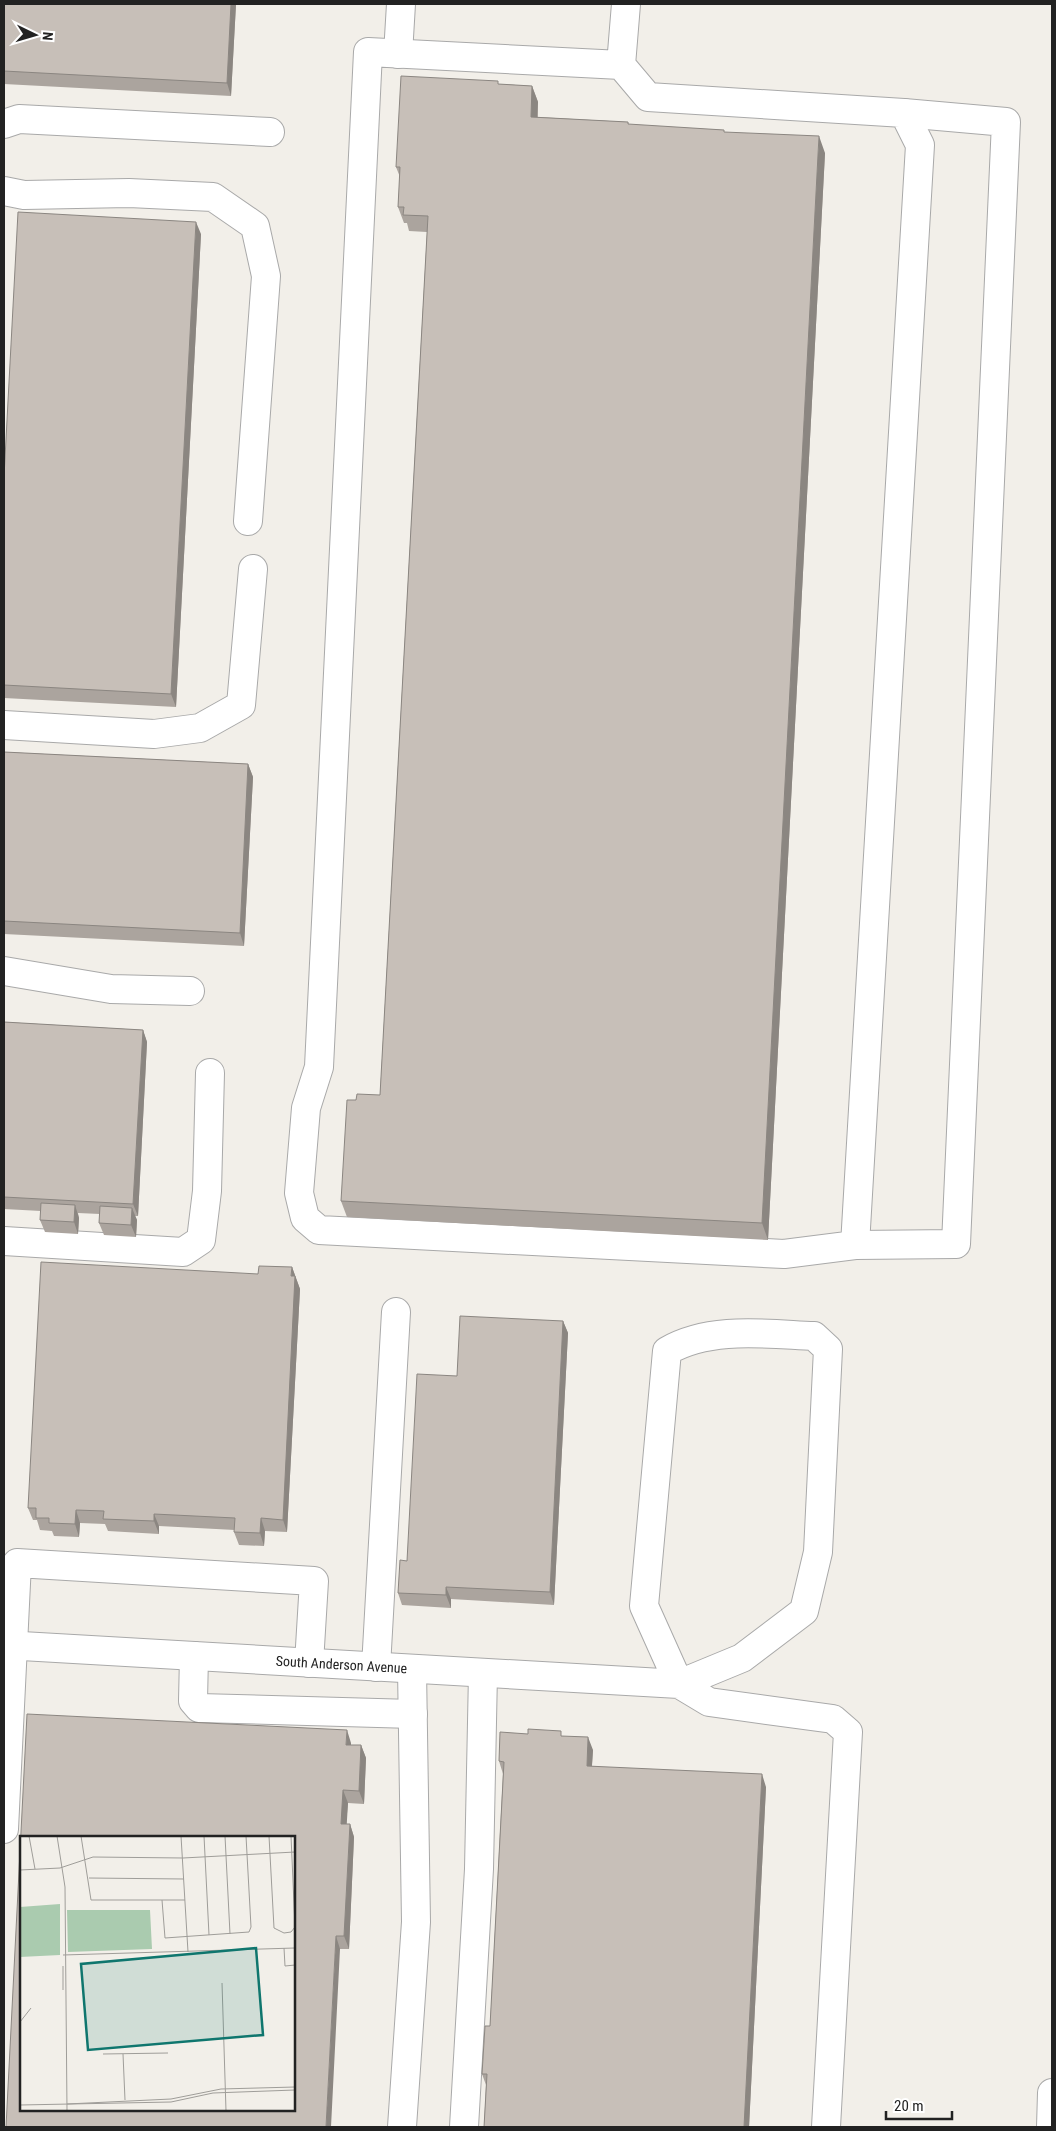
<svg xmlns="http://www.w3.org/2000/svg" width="1056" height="2131" font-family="'Roboto Condensed',sans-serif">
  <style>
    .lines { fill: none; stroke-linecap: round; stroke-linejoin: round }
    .minor-casing { stroke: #a9a9a9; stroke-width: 30 }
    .minor { stroke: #fff; stroke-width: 28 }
    .wall { fill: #aba49e }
    .shaded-wall { fill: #8b8681 }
    .building { fill: #c7bfb8; stroke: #8b8681; fill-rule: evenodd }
    .labels { text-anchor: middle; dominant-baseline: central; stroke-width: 4.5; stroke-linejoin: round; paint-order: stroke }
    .street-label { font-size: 14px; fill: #222; stroke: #fff }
    .inset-road { fill: none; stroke: #9f9d99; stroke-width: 1 }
    .view { fill: #0f766e; fill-opacity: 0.15; stroke: #0f766e; stroke-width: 2.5 }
    .inset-edge { fill: none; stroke: #222; stroke-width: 2.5 }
  </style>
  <rect width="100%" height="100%" fill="#f2efe9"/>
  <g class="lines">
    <g class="minor-casing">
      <g id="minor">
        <path d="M 398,54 L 401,4"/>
        <path d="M 621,65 L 368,52 L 319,1067 L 306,1108 L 299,1193 L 305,1218 L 319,1230 L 784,1254 L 855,1245 L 920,145 L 904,113 L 648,97 L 621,65 L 626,4"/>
        <path d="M 4,124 L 19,119 L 270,132"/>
        <path d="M 4,191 L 24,195 L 129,193 L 213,197 L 255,226 L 266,276 L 248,521"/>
        <path d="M 4,725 L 154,734 L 200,728 L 241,705 L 253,569"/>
        <path d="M 4,971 L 111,989 L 190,991"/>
        <path d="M 4,1241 L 183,1252 L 201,1240 L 207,1191 L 210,1073"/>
        <path d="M 855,1245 L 956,1244 L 1006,122 L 904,113"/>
        <path id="s1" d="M 4,1645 L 679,1684 L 742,1658 L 804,1611 L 818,1552 L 828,1349 L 814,1336 C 766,1334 710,1326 667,1351 L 644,1606 L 679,1684 L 709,1702 L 833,1719 L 848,1732 L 826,2127"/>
        <path d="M 194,1656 L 193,1701 L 199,1708 L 413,1714"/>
        <path d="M 376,1667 L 396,1312"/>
        <path d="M 4,1829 L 17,1563 L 314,1581 L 309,1663"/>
        <path d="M 402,2127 L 416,1922 L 412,1669"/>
        <path d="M 464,2127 L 479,1869 L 483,1673"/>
        <path d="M 1051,2127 L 1052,2093"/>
      </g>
    </g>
    <use href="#minor" class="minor"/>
  </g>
  <path class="wall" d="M 4,4 L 236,4 L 231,96 L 4,84 Z
    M 499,84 L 532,86 L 538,102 L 538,117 L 628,122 L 629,125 L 724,130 L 724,132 L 825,153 L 768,1240 L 347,1217 L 341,1201 L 356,1100 L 380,1095 L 427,232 L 409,231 L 407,223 L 404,223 L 398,207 L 400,177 L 396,167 Z
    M 201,234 L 176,707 L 4,698 L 4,477 Z
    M 4,752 L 248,764 L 253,777 L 244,946 L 4,934 Z
    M 4,1022 L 143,1030 L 147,1042 L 138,1216 L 135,1216 L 137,1220 L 136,1237 L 104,1235 L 99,1223 L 100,1214 L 78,1213 L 79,1218 L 78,1234 L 45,1232 L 40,1220 L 41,1211 L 4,1209 Z
    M 292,1267 L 300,1289 L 287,1532 L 265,1531 L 264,1546 L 239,1545 L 234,1532 L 235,1530 L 159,1526 L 159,1534 L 108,1531 L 105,1524 L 80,1523 L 79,1537 L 54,1536 L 52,1531 L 40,1530 L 37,1520 L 33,1520 L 28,1508 L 258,1274 Z
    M 563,1321 L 568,1333 L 554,1605 L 451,1599 L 451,1608 L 402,1605 L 398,1593 L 407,1561 L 457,1376 Z
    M 563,1736 L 593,1750 L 592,1766 L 766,1787 L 749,2127 L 484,2127 L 486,2085 L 482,2074 L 490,2026 L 503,1774 L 499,1761 Z
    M 351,1743 L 351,1745 L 361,1745 L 366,1758 L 364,1804 L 348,1803 L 346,1824 L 350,1824 L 354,1837 L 349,1949 L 340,1949 L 6,2127 Z"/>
  <path class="shaded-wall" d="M 231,4 L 236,4 L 231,96 L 227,83 Z
    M 532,86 L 538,102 L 536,133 L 531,117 Z
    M 819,136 L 825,153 L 768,1240 L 762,1223 Z
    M 196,222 L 201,234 L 176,707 L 171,694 Z
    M 248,764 L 253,777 L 244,946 L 240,933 Z
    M 143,1030 L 147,1042 L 138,1216 L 133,1204 Z
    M 75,1205 L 79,1218 L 78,1234 L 74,1222 Z
    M 132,1208 L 137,1220 L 136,1237 L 131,1225 Z
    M 292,1267 L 300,1289 L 287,1532 L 283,1520 Z
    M 563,1321 L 568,1333 L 554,1605 L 550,1592 Z
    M 76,1510 L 80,1523 L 79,1537 L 75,1524 Z
    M 154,1514 L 159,1526 L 159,1534 L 154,1521 Z
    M 261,1518 L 265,1531 L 264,1546 L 260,1533 Z
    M 446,1587 L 451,1599 L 451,1608 L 446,1595 Z
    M 347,1730 L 351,1743 L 351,1757 L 346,1745 Z
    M 588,1737 L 593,1750 L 591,1778 L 587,1766 Z
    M 361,1745 L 366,1758 L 364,1804 L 359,1791 Z
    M 762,1774 L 766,1787 L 749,2127 L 744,2127 Z
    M 343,1790 L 348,1803 L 346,1836 L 341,1824 Z
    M 350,1824 L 354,1837 L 349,1949 L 344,1936 Z
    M 336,1936 L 340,1949 L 331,2127 L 326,2127 Z"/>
  <path class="building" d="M 4,4 L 231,4 L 227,83 L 4,71 Z
    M 401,76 L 498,81 L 498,84 L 532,86 L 531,117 L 628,122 L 628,124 L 724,130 L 724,132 L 819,136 L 762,1223 L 341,1201 L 347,1100 L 356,1100 L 357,1094 L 380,1095 L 428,216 L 403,215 L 404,207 L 398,207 L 400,167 L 396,167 Z
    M 18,212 L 196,222 L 171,694 L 4,685 L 4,477 Z
    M 4,752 L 248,764 L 240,933 L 4,921 Z
    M 4,1022 L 143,1030 L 133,1204 L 4,1197 Z
    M 41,1203 L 75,1205 L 74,1222 L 40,1220 Z
    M 100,1206 L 132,1208 L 131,1225 L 99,1223 Z
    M 41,1262 L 258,1274 L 259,1266 L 292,1267 L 291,1276 L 295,1276 L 283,1520 L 261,1518 L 260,1533 L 234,1532 L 235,1518 L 154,1514 L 154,1521 L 103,1519 L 104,1511 L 76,1510 L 75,1524 L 49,1523 L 49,1518 L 36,1518 L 36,1508 L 28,1508 Z
    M 460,1316 L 563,1321 L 550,1592 L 446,1587 L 446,1595 L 398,1593 L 400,1560 L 407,1561 L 417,1374 L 457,1376 Z
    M 27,1714 L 347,1730 L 346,1745 L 361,1745 L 359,1791 L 343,1790 L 341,1824 L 350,1824 L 344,1936 L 336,1936 L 326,2127 L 6,2127 ZM 21,1837 L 294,1837 L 294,2110 L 21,2110 Z
    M 528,1729 L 561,1731 L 561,1736 L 588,1737 L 587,1766 L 762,1774 L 744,2127 L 484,2127 L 487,2074 L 482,2074 L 485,2026 L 490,2026 L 504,1762 L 499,1761 L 500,1732 L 528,1734 Z"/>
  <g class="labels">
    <g class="street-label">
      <text stroke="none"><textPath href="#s1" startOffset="338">South Anderson Avenue</textPath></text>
    </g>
  </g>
  <g transform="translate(20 1836)">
    <rect width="275" height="275" fill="#f2efe9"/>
    <path d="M 40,68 L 40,119 L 0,121 L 0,71 ZM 47,74 L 130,74 L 132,113 L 48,116 Z" fill="#aacbaf"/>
    <path class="inset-road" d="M 9,0 L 15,33M 37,0 L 45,51 L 47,275M 61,0 L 71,64 L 165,64M 161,0 L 168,116M 184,0 L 189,99M 205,0 L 210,98M 249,0 L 254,92 L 264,97 L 271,96 L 275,91 L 271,0M 0,34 L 40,32 L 73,21 L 163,22 L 275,16M 69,42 L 164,43M 142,64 L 145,102 L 229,96 L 231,91 L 226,0M 264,112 L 265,130 L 275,129M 43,119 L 275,112M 43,130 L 43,154M 202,147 L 206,275M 0,186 L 11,172M 83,218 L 148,217M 103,218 L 105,264M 47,268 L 151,263 L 201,253 L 275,251M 0,269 L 151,266 L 193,257 L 275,254"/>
    <path class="view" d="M 236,112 L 243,199 L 68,214 L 61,128 Z"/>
    <rect width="275" height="275" class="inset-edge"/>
  </g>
  <rect width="1056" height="2131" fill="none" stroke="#222222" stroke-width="10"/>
  <g transform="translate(35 35) rotate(95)" stroke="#ffffff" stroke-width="4" paint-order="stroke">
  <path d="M0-4L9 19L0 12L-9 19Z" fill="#222222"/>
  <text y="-8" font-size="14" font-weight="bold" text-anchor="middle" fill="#222222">N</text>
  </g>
  <path d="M886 2111v8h66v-8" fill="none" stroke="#222222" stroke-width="2.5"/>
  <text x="894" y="2111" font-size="15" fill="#222222" stroke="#ffffff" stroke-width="4" paint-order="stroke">20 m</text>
</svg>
